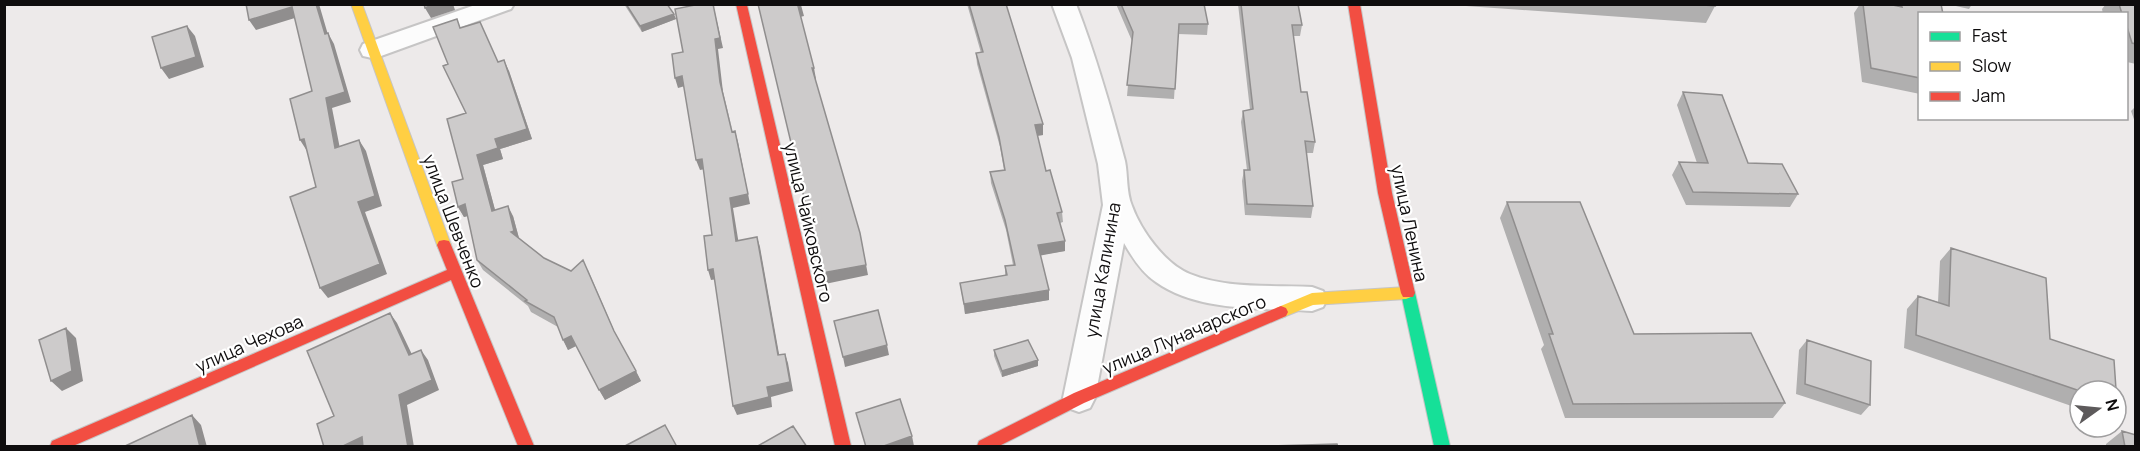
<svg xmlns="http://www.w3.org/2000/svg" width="2140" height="451" font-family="Manrope,sans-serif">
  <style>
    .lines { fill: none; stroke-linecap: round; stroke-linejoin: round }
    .street-casing { stroke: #c6c5c5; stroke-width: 4 }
    .fast-casing { stroke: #c6c5c5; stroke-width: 2 }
    .slow-casing { stroke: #c6c5c5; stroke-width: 2 }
    .jam-casing { stroke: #c6c5c5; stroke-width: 2 }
    .street { fill: #fcfcfc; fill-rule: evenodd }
    .fast { fill: #16e098; fill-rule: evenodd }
    .slow { fill: #ffcf43; fill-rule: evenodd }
    .jam { fill: #f24e42; fill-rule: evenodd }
    .wall { fill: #b0afaf }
    .shaded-wall { fill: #908e8e }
    .building { fill: #cdcbcb; stroke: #908e8e; stroke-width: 1.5 }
    .labels { text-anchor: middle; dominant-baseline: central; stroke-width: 4.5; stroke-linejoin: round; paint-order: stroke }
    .street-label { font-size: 18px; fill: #0f0d0e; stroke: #fff }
  </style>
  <rect width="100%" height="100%" fill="#edeaea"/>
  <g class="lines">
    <g class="street-casing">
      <path id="street" d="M 478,4 L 514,4 L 511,9 L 381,56 L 372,58 L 363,56 L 360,50 L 363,44 Z
        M 1052,4 L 1076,4 C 1096,56 1111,108 1125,161 C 1128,175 1126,192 1132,206 C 1141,231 1165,264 1190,274 C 1227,289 1273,285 1312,287 L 1323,291 L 1327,299 L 1323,307 L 1312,311 C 1262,308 1198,312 1156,282 C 1142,273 1132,257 1124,243 L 1095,398 L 1090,408 L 1079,412 L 1068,408 L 1063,398 L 1103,205 L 1098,164 L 1072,58 Z"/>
    </g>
    <g class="fast-casing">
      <path id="fast" d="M 1408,287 L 1413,289 L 1415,293 L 1450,446 L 1434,446 L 1401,293 L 1403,289 Z"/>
    </g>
    <g class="slow-casing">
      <path id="slow" d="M 351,4 L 362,4 L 451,245 L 449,249 L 439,249 L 437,245 Z
        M 1406,287 L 1411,289 L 1413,293 L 1411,297 L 1406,299 L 1313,305 L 1281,318 L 1276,316 L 1274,312 L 1276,308 L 1312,293 Z"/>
    </g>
    <g class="jam-casing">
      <path id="jam" d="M 736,4 L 747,5 L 851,446 L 835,446 Z
        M 1348,4 L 1360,4 L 1392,193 L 1415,293 L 1413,297 L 1403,297 L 1401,293 L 1378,193 Z
        M 444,240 L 449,241 L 451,245 L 534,446 L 518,446 L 451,280 L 73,446 L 50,446 L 52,441 L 447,270 L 437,245 L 439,241 Z
        M 1281,306 L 1286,308 L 1288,312 L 1286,316 L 1084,403 L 999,446 L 977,446 L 979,441 L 1074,393 Z"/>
    </g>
    <use href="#street" class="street"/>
    <use href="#fast" class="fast"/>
    <use href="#slow" class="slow"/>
    <use href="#jam" class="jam"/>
  </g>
  <path class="wall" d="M 624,4 L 667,4 L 676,19 L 642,32 Z
    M 967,4 L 1006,4 L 1043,124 L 1043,135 L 1037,136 L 1046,171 L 1062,212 L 1063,222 L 1060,223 L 1065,241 L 1065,251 L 1040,255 L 1049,300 L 965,314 L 960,283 L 1005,276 L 1005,266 L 1013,265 L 1006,230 L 991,183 L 990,172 L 1004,170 L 1000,147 L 977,64 L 976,53 L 981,53 Z
    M 1116,4 L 1204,4 L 1208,24 L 1207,35 L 1178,34 L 1174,99 L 1127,96 L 1132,41 Z
    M 1238,4 L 1298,4 L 1302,25 L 1300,36 L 1293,36 L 1301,92 L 1315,142 L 1313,153 L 1306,153 L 1313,206 L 1311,218 L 1245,215 L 1242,181 L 1244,170 L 1247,170 L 1241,122 L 1243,111 L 1250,110 Z
    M 1466,4 L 1714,4 L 1715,6 L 1706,23 L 1466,6 Z
    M 1860,4 L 1941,4 L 1920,14 L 1920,94 L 1862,82 L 1854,13 Z
    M 1947,4 L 1972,4 L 1969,9 Z
    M 2106,4 L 2136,4 L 2136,64 L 2127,62 L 2127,14 L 2103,14 L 2102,9 Z
    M 462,28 L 498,62 L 509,71 L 532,139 L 500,149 L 503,159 L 483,165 L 495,210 L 513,216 L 519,238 L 544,258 L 571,271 L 588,270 L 616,335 L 641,381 L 605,400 L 576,346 L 568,350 L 558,327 L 531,312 L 528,306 L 483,270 L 477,260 L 468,216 L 464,217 L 458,207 L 463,179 L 466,113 L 448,64 Z
    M 1683,92 L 1748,163 L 1798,194 L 1790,207 L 1686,205 L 1672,175 L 1679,162 L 1697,163 L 1677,105 Z
    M 2136,106 L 2136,125 L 2131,111 Z
    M 1507,202 L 1634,334 L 1785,403 L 1773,418 L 1565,418 L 1541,349 L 1544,345 L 1500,218 Z
    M 1951,248 L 2046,278 L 2050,339 L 2114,360 L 2117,404 L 2116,405 L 2116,391 L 2080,391 L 2080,409 L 1904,348 L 1907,309 L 1918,296 L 1938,302 L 1940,261 Z
    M 1807,340 L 1870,405 L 1861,415 L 1796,394 L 1799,350 Z
    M 994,350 L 1038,366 L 1002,377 L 994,356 Z
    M 2122,431 L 2136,447 L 2106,447 L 2106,444 Z"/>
  <path class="shaded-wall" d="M 316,4 L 319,4 L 331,45 L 325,34 Z
    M 434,4 L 453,4 L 455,10 L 431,18 L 425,8 Z
    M 713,4 L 723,48 L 718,49 L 723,92 L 735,142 L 720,82 L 715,39 Z
    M 801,5 L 804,16 L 800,17 L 798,6 Z
    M 292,7 L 298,17 L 256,30 L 249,20 Z
    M 674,14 L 676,19 L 642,32 L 640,26 Z
    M 187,26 L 195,36 L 204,67 L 169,79 L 161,68 Z
    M 328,33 L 334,44 L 351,102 L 332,108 L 342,159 L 335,148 L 326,98 Z
    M 504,60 L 509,71 L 532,139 L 500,149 L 503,159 L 483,165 L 498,221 L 492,211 L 477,155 L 495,139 Z
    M 812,68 L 814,68 L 816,79 L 814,79 Z
    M 682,76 L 685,86 L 678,88 L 675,78 Z
    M 1043,124 L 1043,135 L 1035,136 L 1035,125 Z
    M 735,131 L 738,142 L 750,204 L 733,208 L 740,251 L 736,241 L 730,198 Z
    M 304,139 L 307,151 L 300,140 Z
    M 359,140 L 366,151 L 382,206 L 365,212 L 387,274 L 328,298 L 320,288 L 358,202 Z
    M 702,159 L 705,169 L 700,170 L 696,160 Z
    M 465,204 L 471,215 L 464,217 L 458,207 Z
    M 508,206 L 513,216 L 520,242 L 511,232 Z
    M 860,233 L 868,275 L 825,284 L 822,273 Z
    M 757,237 L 760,247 L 781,365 L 778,355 Z
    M 1065,241 L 1065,251 L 1038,256 L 1038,245 Z
    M 713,269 L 717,279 L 711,280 L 708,270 Z
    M 1049,290 L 1049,300 L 965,314 L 964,304 Z
    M 390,313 L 397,323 L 417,365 L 409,355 Z
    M 66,328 L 76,338 L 83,381 L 62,391 L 51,381 Z
    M 571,336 L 576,346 L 568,350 L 563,340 Z
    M 887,345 L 889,355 L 845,367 L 843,357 Z
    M 421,350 L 428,360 L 439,390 L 407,405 L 414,447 L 408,447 L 399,395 Z
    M 785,354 L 788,363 L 793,391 L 771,397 L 772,407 L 737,415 L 733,406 L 767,387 Z
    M 1038,360 L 1038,366 L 1002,377 L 1002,371 Z
    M 636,371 L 641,381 L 605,400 L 599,390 Z
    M 192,415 L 201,425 L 207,447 L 200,447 Z
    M 912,436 L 914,446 L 913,447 L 881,447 Z
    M 362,437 L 370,447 L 341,447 Z"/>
  <path class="building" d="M 246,4 L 316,4 L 325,34 L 328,33 L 345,92 L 326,98 L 335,148 L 359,140 L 375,196 L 358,202 L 380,264 L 320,288 L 290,197 L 316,187 L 304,139 L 300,140 L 290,99 L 312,91 L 292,7 L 249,20 Z
    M 424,4 L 434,4 L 425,8 Z
    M 626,4 L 667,4 L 674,14 L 640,26 Z
    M 700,4 L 713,4 L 720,38 L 715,39 L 720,82 L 732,132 L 735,131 L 748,194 L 730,198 L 736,241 L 757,237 L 778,355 L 785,354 L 790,382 L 767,387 L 769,397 L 733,406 L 713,269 L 708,270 L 704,236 L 712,235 L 702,159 L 696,160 L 682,76 L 675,78 L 672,54 L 683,52 L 675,9 Z
    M 758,4 L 801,4 L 801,5 L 798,6 L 814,68 L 812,68 L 860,233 L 866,265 L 822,273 Z
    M 969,4 L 1006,4 L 1043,124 L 1035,125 L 1046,171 L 1050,170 L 1062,212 L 1057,213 L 1065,241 L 1038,245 L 1049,290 L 964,304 L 960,283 L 1007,275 L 1005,266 L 1015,265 L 1005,220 L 990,172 L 1005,170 L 999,137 L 976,53 L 983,52 Z
    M 1121,4 L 1204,4 L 1208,24 L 1179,24 L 1175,89 L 1127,85 L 1133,32 Z
    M 1241,4 L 1298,4 L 1302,25 L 1292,25 L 1301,92 L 1307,92 L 1315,142 L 1305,141 L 1313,206 L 1247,204 L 1244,170 L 1250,170 L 1243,111 L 1253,109 Z
    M 1690,4 L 1714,4 L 1715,6 Z
    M 1863,4 L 1888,4 L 1902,7 L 1901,4 L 1941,4 L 1943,14 L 1920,14 L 1920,78 L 1871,68 Z
    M 2119,4 L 2136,4 L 2136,44 L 2132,43 L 2127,27 L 2127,14 L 2122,14 Z
    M 457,19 L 460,28 L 480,22 L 498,62 L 504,60 L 527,129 L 495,139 L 498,148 L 477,155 L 492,211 L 508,206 L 514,231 L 511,232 L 544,258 L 571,271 L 583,260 L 614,331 L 636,371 L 599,390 L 571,336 L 563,340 L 554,317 L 525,301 L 527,300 L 477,260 L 465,204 L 458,207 L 452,182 L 463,179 L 447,119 L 466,113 L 443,66 L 448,64 L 433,27 Z
    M 187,26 L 196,57 L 161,68 L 152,37 Z
    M 1683,92 L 1722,95 L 1748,163 L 1782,164 L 1798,194 L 1693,192 L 1679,162 L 1708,163 Z
    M 1507,202 L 1580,202 L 1634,334 L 1751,333 L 1785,403 L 1573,404 L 1549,334 L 1553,334 Z
    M 1951,248 L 2046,278 L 2050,339 L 2114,360 L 2117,404 L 2116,404 L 2116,391 L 2080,391 L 1916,335 L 1918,296 L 1949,306 Z
    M 878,310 L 887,345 L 843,357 L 834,321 Z
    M 390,313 L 409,355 L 421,350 L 432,380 L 399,395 L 408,447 L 363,447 L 362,437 L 341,447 L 324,447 L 317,424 L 334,416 L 307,351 Z
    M 66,328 L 72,371 L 51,381 L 39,340 Z
    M 1028,340 L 1038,360 L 1002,371 L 994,350 Z
    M 1807,340 L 1871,361 L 1870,405 L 1805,384 Z
    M 900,399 L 912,436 L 881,447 L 866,447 L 856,413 Z
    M 192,415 L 200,447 L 123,447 Z
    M 665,425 L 677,447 L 623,447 Z
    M 793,426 L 807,447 L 756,447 Z
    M 2122,431 L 2136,435 L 2136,447 L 2125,447 Z
    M 1337,444 L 1338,447 L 1269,446 Z"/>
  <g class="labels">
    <g class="street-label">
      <text transform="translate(454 221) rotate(69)">улица Шевченко</text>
      <text transform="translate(809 222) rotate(77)">улица Чайковского</text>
      <text transform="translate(1410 223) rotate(78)">улица Ленина</text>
      <text transform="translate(1102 270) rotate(-80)">улица Калинина</text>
      <text transform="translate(1184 334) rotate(-23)">улица Луначарского</text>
      <text transform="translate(249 343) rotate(-24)">улица Чехова</text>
    </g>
  </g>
  <rect width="2140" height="451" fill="none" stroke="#0f0d0e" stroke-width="12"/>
  <rect x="1918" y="12" width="210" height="108" fill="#ffffff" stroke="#9f9e9f" stroke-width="1.5"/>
  <rect x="1930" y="32" width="30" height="9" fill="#16e098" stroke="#9f9e9f" stroke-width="1.5"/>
  <text x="1972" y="42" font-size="18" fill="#0f0d0e">Fast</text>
  <rect x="1930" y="62" width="30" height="9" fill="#ffcf43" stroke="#9f9e9f" stroke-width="1.5"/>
  <text x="1972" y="72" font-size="18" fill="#0f0d0e">Slow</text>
  <rect x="1930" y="92" width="30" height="9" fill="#f24e42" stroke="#9f9e9f" stroke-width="1.5"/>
  <text x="1972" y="102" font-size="18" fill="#0f0d0e">Jam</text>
  <g transform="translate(2098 409) rotate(75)"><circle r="28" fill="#ffffff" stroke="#9f9e9f" stroke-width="1.5"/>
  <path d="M0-4.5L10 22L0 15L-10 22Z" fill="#5d5a5b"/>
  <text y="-9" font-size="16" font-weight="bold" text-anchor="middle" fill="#0f0d0e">N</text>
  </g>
</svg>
